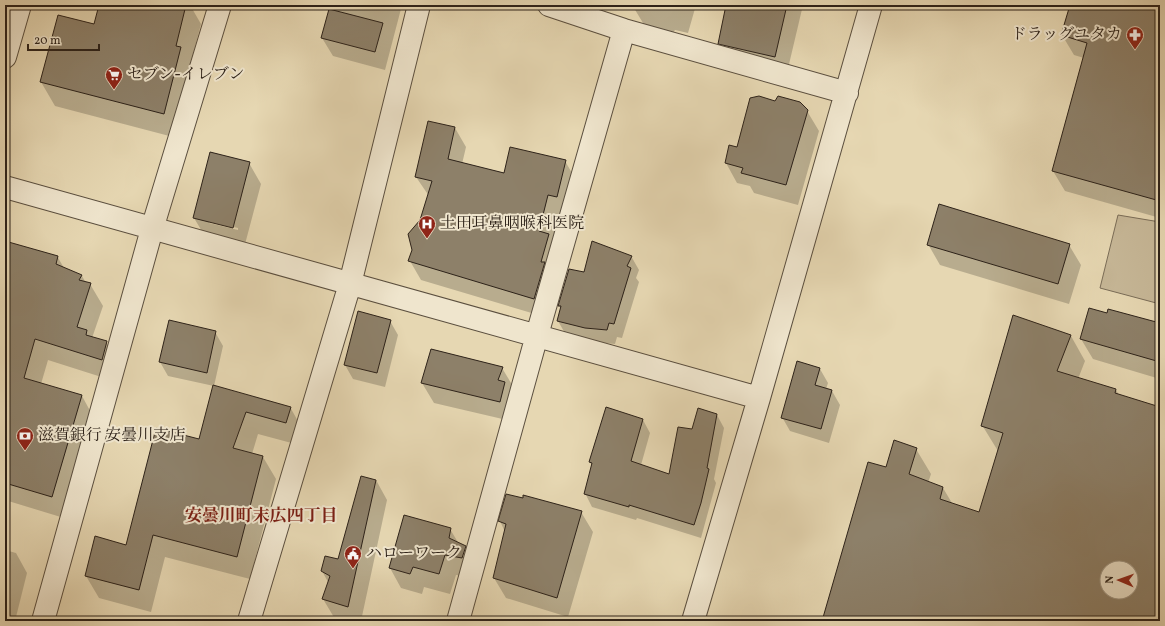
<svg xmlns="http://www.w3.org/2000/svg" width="1165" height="626" font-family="Vollkorn,'Noto Serif JP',serif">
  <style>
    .green { fill: #c7b898; stroke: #7a6d58 }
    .shadow { fill: #0003; fill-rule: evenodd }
    .building { fill: #8d8069; stroke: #2d2219; fill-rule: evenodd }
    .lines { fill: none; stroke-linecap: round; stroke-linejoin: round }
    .minor-casing { stroke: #5b4f3f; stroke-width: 24 }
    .minor { stroke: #efe5cd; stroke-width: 22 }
    .labels { text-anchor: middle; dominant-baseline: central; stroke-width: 4; stroke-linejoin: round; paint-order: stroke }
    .poi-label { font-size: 16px; fill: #2d2219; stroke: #efe5cd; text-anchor: start }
    .neighbourhood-label { font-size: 17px; font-weight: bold; fill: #7a1f14; stroke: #efe5cd }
  </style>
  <rect width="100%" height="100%" fill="#e6d7b2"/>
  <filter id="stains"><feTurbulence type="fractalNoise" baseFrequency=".005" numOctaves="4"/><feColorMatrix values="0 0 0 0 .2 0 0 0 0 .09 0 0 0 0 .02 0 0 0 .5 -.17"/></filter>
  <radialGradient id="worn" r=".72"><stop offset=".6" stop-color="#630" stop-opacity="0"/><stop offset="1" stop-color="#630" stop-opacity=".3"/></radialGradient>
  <path class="green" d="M 1118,215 L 1160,222 L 1160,304 L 1100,288 Z"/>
  <path class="shadow" d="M 100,5 L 190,5 L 201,24 L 190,66 L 177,138 L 55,106 L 41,82 L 94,26 Z
    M 331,5 L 402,5 L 385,70 L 333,56 L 322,38 Z
    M 635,5 L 696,5 L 688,33 L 675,30 L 671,36 L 646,28 L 634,8 Z
    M 727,5 L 803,5 L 786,77 L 731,64 L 719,43 Z
    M 1071,5 L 1160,5 L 1160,218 L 1065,191 L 1053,171 L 1084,58 L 1074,55 L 1062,35 Z
    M 775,102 L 807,111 L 819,131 L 798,205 L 754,193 L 750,186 L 737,183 L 726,163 Z
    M 429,122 L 455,128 L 466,147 L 462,164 L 505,174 L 565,161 L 576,180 L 568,216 L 559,213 L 552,241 L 560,254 L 545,317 L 421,280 L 410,261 L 429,196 L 416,177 Z
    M 249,163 L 261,184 L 244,248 L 206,238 L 194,218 ZM 209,221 L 238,228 L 238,230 L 209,223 Z
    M 5,242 L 57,256 L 64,268 L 82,276 L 86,283 L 90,284 L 103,306 L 92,338 L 106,342 L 119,364 L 114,381 L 48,360 L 41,384 L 82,396 L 94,418 L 64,518 L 5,500 Z
    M 928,244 L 1069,245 L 1081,265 L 1069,304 L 940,265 Z
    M 631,256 L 639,270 L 636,278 L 639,282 L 622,338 L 617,337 L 615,344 L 593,342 L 566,335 L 558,321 L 561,309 L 559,306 L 584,274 Z
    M 390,321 L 398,335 L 385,387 L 353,379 L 345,365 Z
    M 1160,324 L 1160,379 L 1093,359 L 1081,339 Z
    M 215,332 L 223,346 L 214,386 L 290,407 L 303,430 L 299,445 L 258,434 L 252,454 L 263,457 L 276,479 L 250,579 L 165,557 L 151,612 L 99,598 L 86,576 L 127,546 L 200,440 L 214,386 L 168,376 L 160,362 Z
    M 1071,336 L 1085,361 L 1078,379 L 1116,390 L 1119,395 L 1160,408 L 1160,621 L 823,621 L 887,468 L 916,449 L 931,474 L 928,483 L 943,488 L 952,503 L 980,513 L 998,451 L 982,425 ZM 1107,568 L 1131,568 L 1131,592 L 1107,592 Z
    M 502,368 L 514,388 L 511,421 L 434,403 L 422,383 Z
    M 820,369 L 828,383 L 826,389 L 832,391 L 840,405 L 829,443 L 790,431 L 782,417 Z
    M 717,415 L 724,428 L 714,479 L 716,483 L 701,538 L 637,518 L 636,520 L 592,507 L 585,493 L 592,466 L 590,462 L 643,420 L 650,433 L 641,465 L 670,475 L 693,430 Z
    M 376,480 L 387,500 L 361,621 L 343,621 L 335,619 L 323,599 L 328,582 L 322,571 L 339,560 Z
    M 581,512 L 593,532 L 568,617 L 506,598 L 494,578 L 505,532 L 500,521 Z
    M 450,529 L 459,544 L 465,547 L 477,567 L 474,578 L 456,575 L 450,594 L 424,587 L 422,594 L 401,588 L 390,568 Z
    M 5,550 L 16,553 L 27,573 L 15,621 L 5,621 Z"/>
  <path class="building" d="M 99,5 L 186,5 L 176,46 L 181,47 L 164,114 L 40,82 L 58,15 L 94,24 Z
    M 726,5 L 787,5 L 775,57 L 718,44 Z
    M 1070,5 L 1160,5 L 1160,201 L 1052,171 L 1087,43 L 1061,35 Z
    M 329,9 L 383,23 L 375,52 L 321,38 Z
    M 759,96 L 775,101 L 778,96 L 800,102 L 808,110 L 786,185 L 741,173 L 743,168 L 725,163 L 729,145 L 737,147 L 750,98 Z
    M 428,121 L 455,127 L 448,159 L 504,173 L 510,147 L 566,160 L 557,197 L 548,195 L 539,231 L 549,234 L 541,262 L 545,262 L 534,299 L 408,261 L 412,250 L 408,234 L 420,220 L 432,181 L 415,177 Z
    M 210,152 L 250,162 L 233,228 L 193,218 Z
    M 939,204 L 1070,244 L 1058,284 L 927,245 Z
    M 5,241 L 58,256 L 56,264 L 82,275 L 79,280 L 91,283 L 77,327 L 87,330 L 86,335 L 107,341 L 102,360 L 35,339 L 24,378 L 82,395 L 52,497 L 5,483 Z
    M 592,241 L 632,256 L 627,266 L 631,268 L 614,324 L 609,323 L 607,330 L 585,328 L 557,321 L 561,306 L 558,306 L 569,269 L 584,272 Z
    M 1089,308 L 1107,313 L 1108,309 L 1160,323 L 1160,362 L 1080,339 Z
    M 358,311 L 391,320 L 377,373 L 344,365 Z
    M 1013,315 L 1071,335 L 1057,371 L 1116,389 L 1115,393 L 1160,407 L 1160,621 L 822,621 L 868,462 L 886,467 L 894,440 L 917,448 L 909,474 L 943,487 L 940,499 L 979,512 L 1003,433 L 981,426 ZM 1107,568 L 1131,568 L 1131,592 L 1107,592 Z
    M 169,320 L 216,331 L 207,373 L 159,362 Z
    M 431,349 L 503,367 L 498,380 L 505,382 L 500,402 L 421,383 Z
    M 797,361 L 820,368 L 815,385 L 832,390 L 821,429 L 781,418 Z
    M 213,385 L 291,407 L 286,423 L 246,412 L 233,448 L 263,456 L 237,557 L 153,535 L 139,590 L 85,576 L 95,536 L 126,545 L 156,428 L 199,439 Z
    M 606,407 L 643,419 L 631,461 L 669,474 L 678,427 L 692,429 L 698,408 L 717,414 L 707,468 L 709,469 L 701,503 L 694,525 L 629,505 L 629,507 L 584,494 L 592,463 L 589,462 Z
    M 361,476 L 376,480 L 348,607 L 322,599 L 330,576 L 321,571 L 325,556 L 338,559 Z
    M 506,494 L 523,498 L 523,495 L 582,511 L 557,598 L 493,578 L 506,524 L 498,521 Z
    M 404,515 L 451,528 L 449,538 L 466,546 L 462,558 L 445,555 L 439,574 L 413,567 L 410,574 L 389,568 Z"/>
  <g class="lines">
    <g class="minor-casing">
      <path id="minor" d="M 549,5 L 624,30 L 847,93
        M 5,57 L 20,5
        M 5,187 L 759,398
        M 43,621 L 152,229 L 220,5
        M 249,621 L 350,284 L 419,5
        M 458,621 L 537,335 L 624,30
        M 693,621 L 759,398 L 871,5"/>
    </g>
    <use href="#minor" class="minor"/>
  </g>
  <defs>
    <g id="pharmacy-pin" transform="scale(0.9)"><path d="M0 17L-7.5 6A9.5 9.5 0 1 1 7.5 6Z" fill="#8f2418" stroke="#efe5cd"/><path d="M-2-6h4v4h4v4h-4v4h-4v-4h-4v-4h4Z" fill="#fff"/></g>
    <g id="supermarket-pin" transform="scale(0.9)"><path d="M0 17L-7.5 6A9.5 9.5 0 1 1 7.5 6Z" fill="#8f2418" stroke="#efe5cd"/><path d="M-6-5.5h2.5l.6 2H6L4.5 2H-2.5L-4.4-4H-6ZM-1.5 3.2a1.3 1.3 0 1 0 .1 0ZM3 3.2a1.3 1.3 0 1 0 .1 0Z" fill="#fff"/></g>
    <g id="hospital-pin" transform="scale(0.9)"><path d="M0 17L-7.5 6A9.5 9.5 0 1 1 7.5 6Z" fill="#8f2418" stroke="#efe5cd"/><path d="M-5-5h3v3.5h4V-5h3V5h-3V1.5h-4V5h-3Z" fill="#fff"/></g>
    <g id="bank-pin" transform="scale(0.9)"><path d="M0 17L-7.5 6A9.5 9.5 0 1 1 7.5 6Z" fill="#8f2418" stroke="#efe5cd"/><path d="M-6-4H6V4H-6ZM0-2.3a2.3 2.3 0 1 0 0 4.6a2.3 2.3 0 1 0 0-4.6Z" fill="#fff"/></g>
    <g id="civic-pin" transform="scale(0.9)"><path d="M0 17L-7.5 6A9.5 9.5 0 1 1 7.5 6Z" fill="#8f2418" stroke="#efe5cd"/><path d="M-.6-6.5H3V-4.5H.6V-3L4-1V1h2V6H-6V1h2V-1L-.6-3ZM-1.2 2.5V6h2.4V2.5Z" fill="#fff"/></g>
  </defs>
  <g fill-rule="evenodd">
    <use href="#pharmacy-pin" x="1135" y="35"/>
    <use href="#supermarket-pin" x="114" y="75"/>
    <use href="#hospital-pin" x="427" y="224"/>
    <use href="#bank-pin" x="25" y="436"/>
    <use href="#civic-pin" x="353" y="554"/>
  </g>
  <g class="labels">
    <g class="poi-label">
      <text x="1122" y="35" text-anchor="end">ドラッグユタカ</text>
      <text x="127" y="75">セブン-イレブン</text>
      <text x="440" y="224">土田耳鼻咽喉科医院</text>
      <text x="38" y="436">滋賀銀行 安曇川支店</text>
      <text x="366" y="554">ハローワーク</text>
    </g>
    <g class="neighbourhood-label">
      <text x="261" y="516">安曇川町末広四丁目</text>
    </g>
  </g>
  <rect width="1165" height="626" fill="none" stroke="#e6d7b2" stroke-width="20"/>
  <rect x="6" y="6" width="1153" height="614" fill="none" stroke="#2d2219" stroke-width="2"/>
  <rect x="10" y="10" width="1145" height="606" fill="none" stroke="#2d2219"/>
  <g transform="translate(1119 580) rotate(272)"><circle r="19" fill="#efe5cd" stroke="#a19785"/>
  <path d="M0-3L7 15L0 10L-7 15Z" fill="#8f2418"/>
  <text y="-6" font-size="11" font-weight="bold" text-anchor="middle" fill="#2d2219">N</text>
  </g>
  <path d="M28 44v6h71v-6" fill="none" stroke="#2d2219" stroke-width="2"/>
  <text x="34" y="44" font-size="12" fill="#2d2219" stroke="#efe5cd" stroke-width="3" paint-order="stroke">20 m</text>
  <rect width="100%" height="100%" filter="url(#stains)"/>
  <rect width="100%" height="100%" fill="url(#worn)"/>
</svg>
